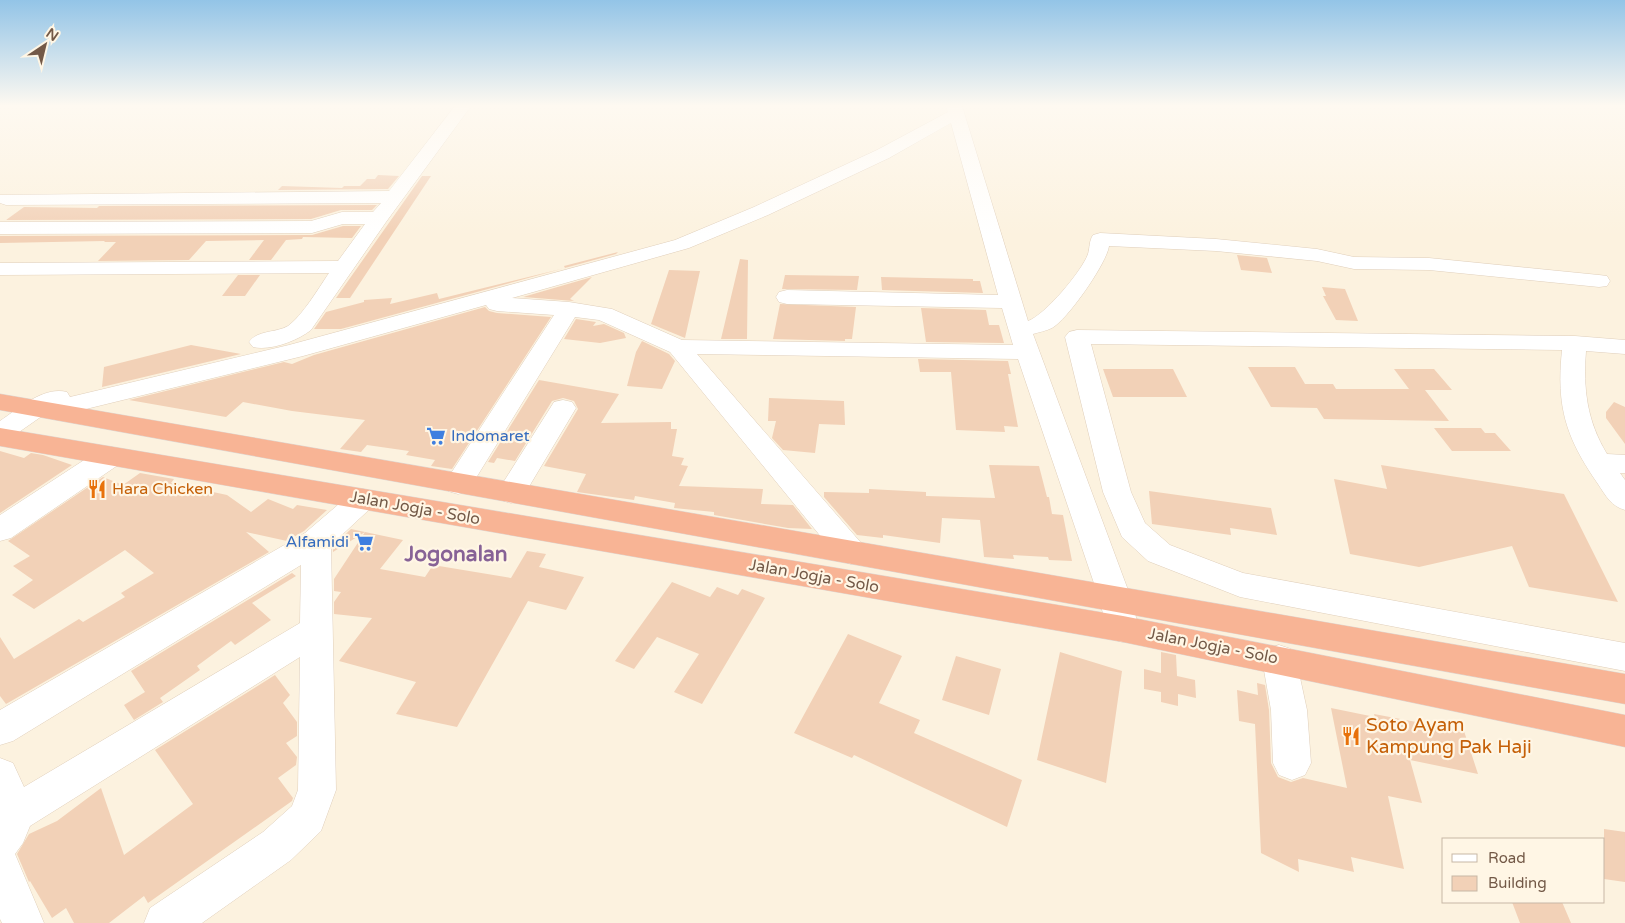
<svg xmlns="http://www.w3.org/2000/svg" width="1625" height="923" font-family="'Varela Round',sans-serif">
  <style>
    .building { fill: #f2d1b7 }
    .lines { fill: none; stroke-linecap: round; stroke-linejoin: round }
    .minor-casing { stroke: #e0cfbb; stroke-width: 1 }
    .highway-casing { stroke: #ddd7d3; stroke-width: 1 }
    .minor { fill: #fff; fill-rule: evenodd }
    .highway { fill: #f8b495; fill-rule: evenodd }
    .labels { text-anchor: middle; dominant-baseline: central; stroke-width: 4.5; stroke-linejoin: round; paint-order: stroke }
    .shop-label { font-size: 16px; fill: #366cbe; stroke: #fff6e5; text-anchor: start }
    .food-label { font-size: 16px; fill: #c56008; stroke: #fff6e5; text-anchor: start }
    .street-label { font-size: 16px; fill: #735947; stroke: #fff6e5 }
    .near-food-label { font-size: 19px; fill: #c56008; stroke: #fff6e5; text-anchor: start }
    .district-label { font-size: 21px; font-weight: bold; fill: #876296; stroke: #fff6e5 }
  </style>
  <rect width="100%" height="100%" fill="#fcf2df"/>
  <path class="building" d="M 378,175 L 399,176 L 388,189 L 278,190 L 282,186 L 342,188 L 344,186 L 360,186 L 367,179 L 375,179 Z
    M 422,176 L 431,176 L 350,298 L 336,298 Z
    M 377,205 L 372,210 L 341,210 L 311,219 L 6,220 L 24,207 L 97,208 L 99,206 Z
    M 343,226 L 361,226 L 352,238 L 303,237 L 302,239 L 286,240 L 271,260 L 249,260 L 264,240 L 206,241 L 189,260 L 98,261 L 116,242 L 104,242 L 105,241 L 0,243 L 0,236 L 312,235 Z
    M 618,252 L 616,254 L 341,329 L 314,329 L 326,312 L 364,302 L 364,300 L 392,298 L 390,304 L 437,293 L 439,299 L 565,268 L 564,266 Z
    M 1237,255 L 1267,258 L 1272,273 L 1241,270 Z
    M 740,259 L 748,260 L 747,339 L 721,339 Z
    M 669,270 L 700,271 L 685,338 L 651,324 Z
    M 238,275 L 260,275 L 245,296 L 222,296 Z
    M 785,275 L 859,276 L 857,290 L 782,289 Z
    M 592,277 L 570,299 L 574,301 L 523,297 Z
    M 881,277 L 973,279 L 973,281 L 980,281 L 983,293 L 882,290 Z
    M 1322,287 L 1345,289 L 1358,321 L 1336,320 L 1323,296 L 1326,296 Z
    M 780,304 L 856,307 L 852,339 L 845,339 L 845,341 L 773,339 Z
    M 485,307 L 489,311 L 497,313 L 551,317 L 452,469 L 431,466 L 435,460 L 406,455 L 409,451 L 367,445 L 361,452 L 340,449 L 365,420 L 292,411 L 243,402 L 226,417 L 129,400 L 284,362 L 292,364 L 314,355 Z
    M 921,308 L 986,310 L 989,325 L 999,325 L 1004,343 L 926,342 Z
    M 576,319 L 596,322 L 593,326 L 604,324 L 624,333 L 626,338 L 600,343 L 564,339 Z
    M 642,341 L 669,354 L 675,361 L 662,389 L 627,386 L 636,352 Z
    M 191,345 L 241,354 L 102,387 L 104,367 Z
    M 918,359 L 1008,361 L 1011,374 L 1008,374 L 1018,427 L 1004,426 L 1005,432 L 956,430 L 951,372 L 920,372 Z
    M 1248,367 L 1295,367 L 1305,384 L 1333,384 L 1336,389 L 1409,389 L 1394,369 L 1434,369 L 1452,390 L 1425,390 L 1449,421 L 1324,419 L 1317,408 L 1271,407 Z
    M 1103,369 L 1173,369 L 1187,397 L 1113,397 Z
    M 539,380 L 619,394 L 601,423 L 671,422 L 671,429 L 677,429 L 672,456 L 684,458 L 681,465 L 688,466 L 679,486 L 763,489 L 761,504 L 793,505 L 812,529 L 788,528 L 714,515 L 714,512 L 674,508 L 675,503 L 635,496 L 634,500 L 577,492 L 586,474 L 544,466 L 578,409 L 574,401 L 563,398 L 552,401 L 515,461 L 497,458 L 494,463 L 488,462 Z
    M 769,398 L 844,401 L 845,425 L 819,424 L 815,453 L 783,450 L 772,438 L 776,421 L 768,421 Z
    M 1614,402 L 1625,407 L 1625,444 L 1606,418 L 1606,412 Z
    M 1434,428 L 1481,428 L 1485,433 L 1495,433 L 1511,451 L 1452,451 Z
    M 0,451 L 24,458 L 31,453 L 43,455 L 72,465 L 0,513 Z
    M 989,465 L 1039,466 L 1047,497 L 1049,497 L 1052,514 L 1063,515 L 1072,561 L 1049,560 L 1048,557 L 1013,555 L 1014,559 L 984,557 L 980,520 L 942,518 L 940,543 L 883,535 L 883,538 L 857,535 L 824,497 L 824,492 L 869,493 L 869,489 L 926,492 L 926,496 L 995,498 Z
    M 1381,465 L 1564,494 L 1618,602 L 1529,587 L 1512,546 L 1419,567 L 1350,554 L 1334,479 L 1387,489 Z
    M 140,473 L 174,479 L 171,483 L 227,495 L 251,512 L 268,499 L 293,509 L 297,505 L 327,510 L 304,531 L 287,541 L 246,532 L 269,552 L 6,704 L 0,696 L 0,637 L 14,659 L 79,619 L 83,622 L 125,597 L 121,593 L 154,573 L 125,550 L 34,609 L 12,595 L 33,580 L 13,566 L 30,556 L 8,541 L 103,477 L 123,485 Z
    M 1149,491 L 1271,508 L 1277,535 L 1230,528 L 1231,535 L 1152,524 Z
    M 351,529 L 365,532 L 333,552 L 333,546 Z
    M 365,532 L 403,540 L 380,569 L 425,577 L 433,565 L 511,578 L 527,551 L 546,554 L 539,567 L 584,577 L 566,610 L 528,601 L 457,727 L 396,714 L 416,682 L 339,661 L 372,618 L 334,614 L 334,602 L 341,592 L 334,591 L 334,579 Z
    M 292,573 L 296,576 L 252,603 L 271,620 L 235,645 L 231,641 L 197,666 L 200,670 L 160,698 L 163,702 L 134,720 L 124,705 L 145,692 L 131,671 Z
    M 672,582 L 710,597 L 717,587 L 738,595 L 742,589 L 765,598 L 702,704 L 674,692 L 699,654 L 657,637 L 634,669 L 615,661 Z
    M 848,634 L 902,656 L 879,703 L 920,720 L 914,733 L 1022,780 L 1007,827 L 854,755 L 852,758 L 794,733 Z
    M 1060,652 L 1122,671 L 1106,783 L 1037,760 Z
    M 1161,652 L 1176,655 L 1177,676 L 1195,680 L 1196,698 L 1178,694 L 1178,706 L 1161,702 L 1161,692 L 1144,689 L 1144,669 L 1161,673 Z
    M 956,656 L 1001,669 L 989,715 L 942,700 Z
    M 275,675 L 290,695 L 283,703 L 297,722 L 297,736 L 286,743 L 297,757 L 296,765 L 278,778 L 293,798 L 292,801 L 148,903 L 144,896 L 109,923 L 74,923 L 66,908 L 52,918 L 30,881 L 29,882 L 17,854 L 29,834 L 57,821 L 101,788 L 124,855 L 193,804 L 155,750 Z
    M 1257,683 L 1265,685 L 1269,710 L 1271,763 L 1278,777 L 1291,782 L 1303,778 L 1347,788 L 1331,708 L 1375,717 L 1374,714 L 1464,731 L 1478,774 L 1410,760 L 1422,803 L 1388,796 L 1404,869 L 1351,857 L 1354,872 L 1298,859 L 1299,872 L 1261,853 L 1255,724 L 1239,721 L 1237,690 L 1258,695 Z
    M 1604,829 L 1625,832 L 1625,882 L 1604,879 Z
    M 1512,902 L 1562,902 L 1571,923 L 1520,923 Z"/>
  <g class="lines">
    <g class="minor-casing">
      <path id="minor" d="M 455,106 L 471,106 L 386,222 L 311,330 C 297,341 270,351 253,347 L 249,342 C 257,330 276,333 288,326 C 303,315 318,289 329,273 L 0,275 L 0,263 L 338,261 L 365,224 L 343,224 L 312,233 L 0,234 L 0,222 L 311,221 L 342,212 L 373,212 L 381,203 L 6,205 L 0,203 L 0,195 L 389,191 Z
        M 946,106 L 962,106 L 1028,321 C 1045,315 1082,271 1088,254 C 1090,247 1089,241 1093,235 L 1100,233 L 1216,239 L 1317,249 L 1354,257 L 1429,258 L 1599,275 L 1607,276 L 1610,281 L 1607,286 L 1599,287 L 1429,270 L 1354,269 L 1317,261 L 1216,251 L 1109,246 C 1107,263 1067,320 1052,328 C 1046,331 1039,332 1033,334 L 1131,598 L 1139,629 L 1135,639 L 1123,642 L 1111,639 L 1107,629 L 1099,598 L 1018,359 L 697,354 L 862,544 L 866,552 L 862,560 L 851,564 L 840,560 L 670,352 L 599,320 L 575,317 L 468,491 L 458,494 L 448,491 L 444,484 L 554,315 L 497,311 L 489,309 L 486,305 L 303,356 L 49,418 L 42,416 L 9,439 L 0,442 L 0,421 C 19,408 44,386 67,392 L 70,397 L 289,345 L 675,240 L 754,207 L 877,150 L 948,112 ZM 951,123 L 998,295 L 787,290 L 779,292 L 776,297 L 779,302 L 787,304 L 1002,308 L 1013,345 L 682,340 L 612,309 L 569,302 L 512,298 L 689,248 L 768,215 L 889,158 Z
        M 1077,330 L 1575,336 L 1625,340 L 1625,354 L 1586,351 C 1583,389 1587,421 1607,454 L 1625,455 L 1625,473 L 1620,473 L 1625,480 L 1625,510 C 1611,506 1606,496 1598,484 C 1566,438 1556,407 1562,350 L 1091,344 L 1131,492 L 1145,523 L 1170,545 L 1243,573 L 1625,643 L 1625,671 L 1240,597 L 1148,561 L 1122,537 L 1103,492 L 1065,337 L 1069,332 Z
        M 563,400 L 572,402 L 576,408 L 521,500 L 511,503 L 501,500 L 497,493 L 501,486 L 554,402 Z
        M 111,447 L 121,449 L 125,456 L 121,463 L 11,538 L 0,541 L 0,515 L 101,449 Z
        M 363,489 L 373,492 L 377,499 L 373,506 L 331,545 L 336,790 L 321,831 L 291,860 L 202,923 L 144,923 L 150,908 L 263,832 L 292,806 L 298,790 L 300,657 L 30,826 L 23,843 L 15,854 L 44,923 L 2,923 L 0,919 L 0,758 L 13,763 L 24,787 L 300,623 L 301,565 L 13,741 L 0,745 L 0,710 L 305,533 L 353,492 Z
        M 1279,645 L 1291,649 L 1296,659 L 1307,710 L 1311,763 L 1305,775 L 1292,780 L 1279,775 L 1273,763 L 1271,710 L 1262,659 L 1267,649 Z"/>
    </g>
    <g class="highway-casing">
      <path id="highway" d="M 0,394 L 1625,674 L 1625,704 L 0,410 Z
        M 0,428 L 1123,616 L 1625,715 L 1625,747 L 1123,642 L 0,446 Z"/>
    </g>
    <use href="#minor" class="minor"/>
    <use href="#highway" class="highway"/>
  </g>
  <linearGradient id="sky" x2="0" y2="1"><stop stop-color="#93c4e7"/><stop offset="0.45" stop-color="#fef9f1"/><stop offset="1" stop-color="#fef9f1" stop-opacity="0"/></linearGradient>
  <rect width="1625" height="235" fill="url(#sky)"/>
  <defs>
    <g id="supermarket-bare" transform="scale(1.5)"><path d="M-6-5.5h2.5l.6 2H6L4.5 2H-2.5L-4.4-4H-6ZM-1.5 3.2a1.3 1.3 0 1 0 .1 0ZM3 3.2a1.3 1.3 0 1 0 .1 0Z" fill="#3f7fe0" stroke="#fff6e5" stroke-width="2.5" paint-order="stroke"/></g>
    <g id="restaurant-bare" transform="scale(1.5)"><path d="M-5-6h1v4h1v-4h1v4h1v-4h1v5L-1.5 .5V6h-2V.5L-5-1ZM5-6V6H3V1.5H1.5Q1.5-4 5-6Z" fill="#e8710a" stroke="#fff6e5" stroke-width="2.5" paint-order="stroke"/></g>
  </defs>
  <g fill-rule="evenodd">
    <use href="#supermarket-bare" x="436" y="436"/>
    <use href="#restaurant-bare" x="97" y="489"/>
    <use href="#supermarket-bare" x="364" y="542"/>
    <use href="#restaurant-bare" x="1351" y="736"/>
  </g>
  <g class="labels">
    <g class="shop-label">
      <text x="451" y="436">Indomaret</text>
      <text x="349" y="542" text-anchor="end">Alfamidi</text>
    </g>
    <g class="food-label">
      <text x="112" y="489">Hara Chicken</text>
    </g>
    <g class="street-label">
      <text transform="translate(415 508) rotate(10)">Jalan Jogja - Solo</text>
      <text transform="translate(814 576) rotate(10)">Jalan Jogja - Solo</text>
      <text transform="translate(1213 646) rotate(11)">Jalan Jogja - Solo</text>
    </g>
    <g class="near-food-label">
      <text x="1366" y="725">Soto Ayam<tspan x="1366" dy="22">Kampung Pak Haji</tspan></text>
    </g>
    <g class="district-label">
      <text x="456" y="554">Jogonalan</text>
    </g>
  </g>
  <rect x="1442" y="838" width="162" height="65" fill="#fff6e5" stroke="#c7b7a6"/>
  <rect x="1452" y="854" width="25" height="8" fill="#ffffff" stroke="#c7b7a6"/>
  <text x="1488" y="863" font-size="15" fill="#735947">Road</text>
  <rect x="1452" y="876" width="25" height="15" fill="#f2d1b7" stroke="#c7b7a6"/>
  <text x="1488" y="888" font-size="15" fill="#735947">Building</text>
  <g transform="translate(45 45) rotate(35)" stroke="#fff6e5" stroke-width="4" paint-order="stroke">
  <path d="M0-4L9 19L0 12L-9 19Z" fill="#735947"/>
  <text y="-8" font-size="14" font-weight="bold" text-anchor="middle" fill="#735947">N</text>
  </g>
</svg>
